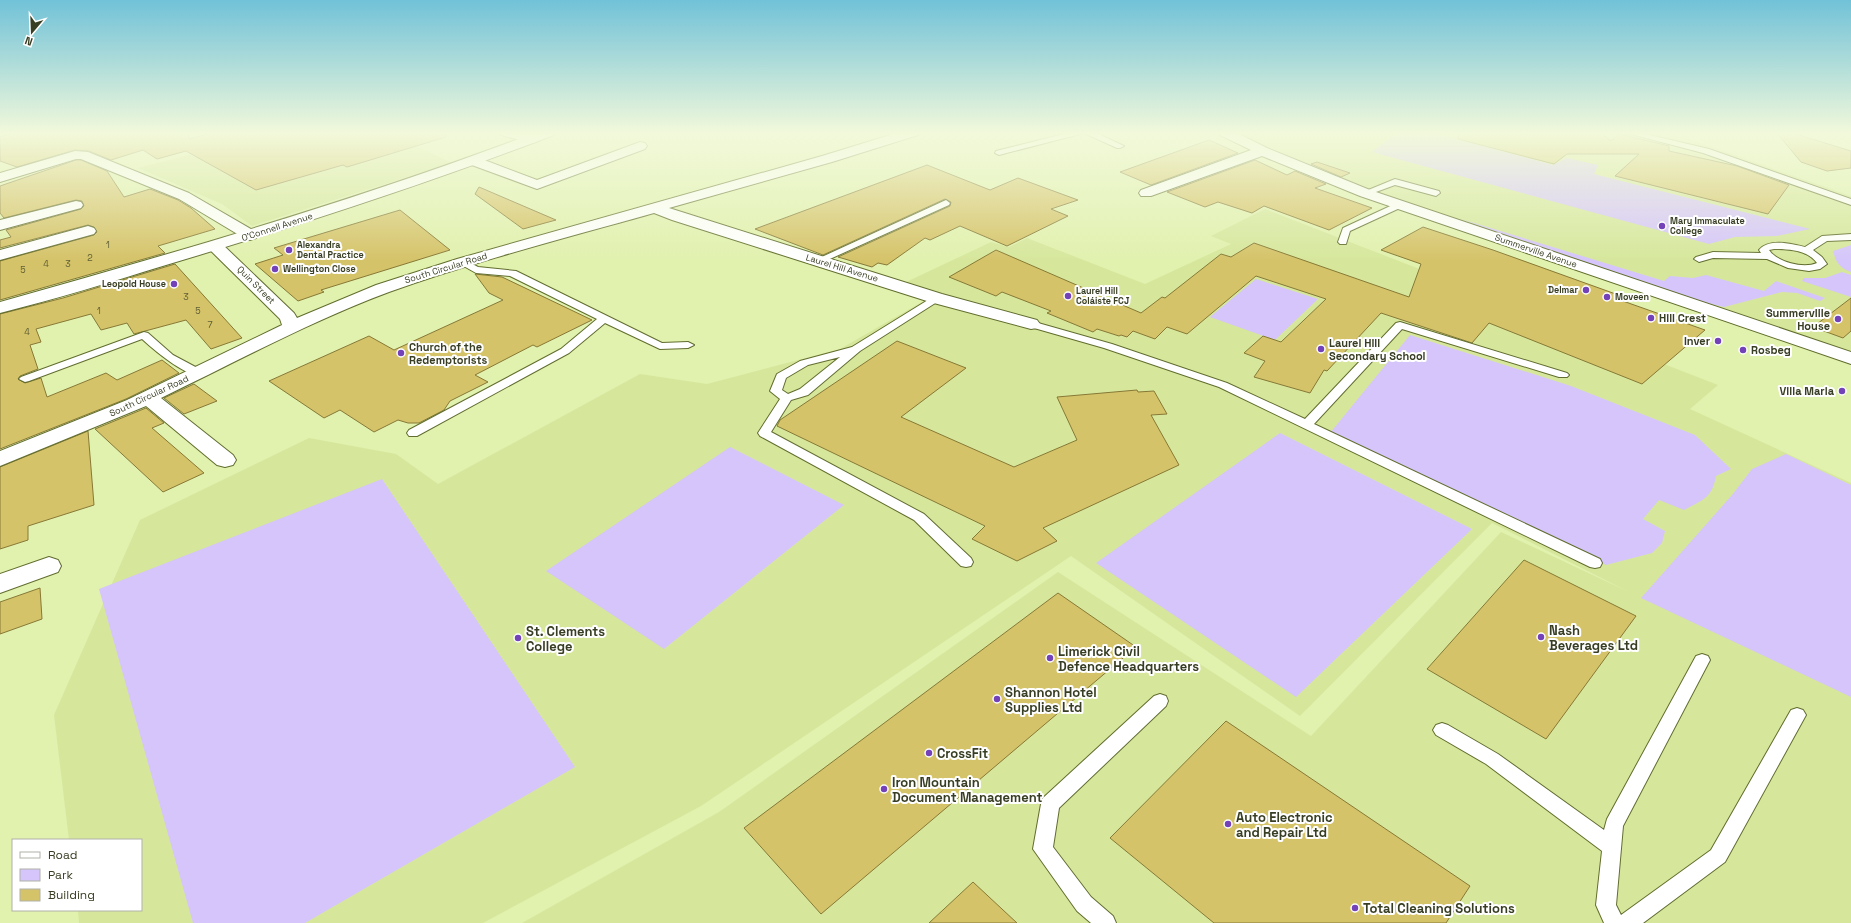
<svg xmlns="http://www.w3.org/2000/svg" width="1851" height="923" font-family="'Space Grotesk',sans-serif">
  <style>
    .built { fill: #d6e79c }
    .green { fill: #d5c5fb }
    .building { fill: #d5c369; stroke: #867936 }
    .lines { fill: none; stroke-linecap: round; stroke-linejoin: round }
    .service-casing { stroke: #616d2e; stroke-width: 2 }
    .minor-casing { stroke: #616d2e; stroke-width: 2 }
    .secondary-casing { stroke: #616d2e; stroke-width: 2 }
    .service { fill: #fff; fill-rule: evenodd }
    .minor { fill: #fff; fill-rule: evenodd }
    .secondary { fill: #fff; fill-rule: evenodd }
    .poi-dot { fill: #7342b9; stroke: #fff; stroke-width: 1.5 }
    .labels { text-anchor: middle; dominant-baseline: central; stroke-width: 4; stroke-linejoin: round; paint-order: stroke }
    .far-poi-label { font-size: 9px; font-weight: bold; fill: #383e23; stroke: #fff; text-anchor: start }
    .far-street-label { font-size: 9px; fill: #383e23; stroke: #fff }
    .number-label { font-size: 9px; fill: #5f5f34 }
    .poi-label { font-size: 11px; font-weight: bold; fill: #383e23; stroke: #fff; text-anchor: start }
    .near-poi-label { font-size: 13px; font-weight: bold; fill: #383e23; stroke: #fff; text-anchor: start }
  </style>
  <rect width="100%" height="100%" fill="#e1f1ae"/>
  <path class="built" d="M 279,132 L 386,132 L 452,163 L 252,226 L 222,204 L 138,168 Z
    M 1257,132 L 1669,132 L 1851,196 L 1851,352 L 1352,185 L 1240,136 Z
    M 1265,209 L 1718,385 L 1690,409 L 1851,483 L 1851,923 L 522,923 L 719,812 L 1058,572 L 1311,736 L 1501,532 L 1629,592 L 1492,523 L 1300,716 L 1071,556 L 701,806 L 483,923 L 79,923 L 78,910 L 141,910 L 141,840 L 69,840 L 54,715 L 140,520 L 309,438 L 396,454 L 438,484 L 640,374 L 707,384 L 840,349 L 929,298 L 902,284 L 991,242 L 1009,247 L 1027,238 L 1145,284 L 1231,244 L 1211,236 Z"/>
  <path class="green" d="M 1398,132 L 1431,132 L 1553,165 L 1567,158 L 1598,165 L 1594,174 L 1810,229 L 1777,236 L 1735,237 L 1709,244 L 1372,152 Z
    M 1461,219 L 1664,281 L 1670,276 L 1693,278 L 1706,275 L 1764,291 L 1776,281 L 1825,298 L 1820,301 L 1797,293 L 1782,292 L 1724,307 L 1702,302 L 1564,257 Z
    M 1851,245 L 1851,272 C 1839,268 1836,262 1833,251 Z
    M 1842,272 L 1851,275 L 1851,297 L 1802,281 L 1804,278 L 1825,278 Z
    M 1256,279 L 1318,299 L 1275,340 L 1210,317 Z
    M 1410,335 L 1571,386 L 1695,435 L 1731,469 L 1716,476 C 1712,498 1703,500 1684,510 L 1659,500 L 1643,519 L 1665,531 L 1662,543 L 1652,553 L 1606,565 L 1330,433 Z
    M 1280,433 L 1472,529 L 1296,697 L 1096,563 Z
    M 730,447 L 844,505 L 664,649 L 546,571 Z
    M 1786,454 L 1851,485 L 1851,697 L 1641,598 L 1732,495 L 1752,469 Z
    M 382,479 L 575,767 L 305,923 L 193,923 L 99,589 Z"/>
  <path class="building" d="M 17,132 L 188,132 L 189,139 L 216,132 L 445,132 L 446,137 L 347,167 L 343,165 L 256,190 L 186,151 L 157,159 L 143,150 L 111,160 L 89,151 L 75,150 L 17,167 L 0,161 L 0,137 Z
    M 1459,132 L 1600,132 L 1611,141 L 1619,134 L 1669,146 L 1669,151 L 1737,166 L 1789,185 L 1768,214 L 1615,176 L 1639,154 L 1567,154 L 1554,164 L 1458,139 Z
    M 1776,132 L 1789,132 L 1851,151 L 1851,168 L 1827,171 L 1801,162 Z
    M 1209,140 L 1238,153 L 1151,185 L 1120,172 Z
    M 76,160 L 81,160 L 107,171 L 124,197 L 150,189 L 178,200 L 191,208 L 215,229 L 158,246 L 165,253 L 0,300 L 0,261 L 94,235 L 97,232 L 94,227 L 88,225 L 0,248 L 0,240 L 11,237 L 6,230 L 81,209 L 84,206 L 82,201 L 76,200 L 4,218 L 0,213 L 0,186 Z
    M 1255,160 L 1287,175 L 1295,171 L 1326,184 L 1315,188 L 1372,208 L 1329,230 L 1264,206 L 1252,213 L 1218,202 L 1205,207 L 1167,192 Z
    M 1317,162 L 1350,173 L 1341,177 L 1311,164 Z
    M 927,165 L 990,190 L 1018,178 L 1078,200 L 1051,209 L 1068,216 L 1007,246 L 960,226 L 930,240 L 925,238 L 887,265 L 878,263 L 872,267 L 838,257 L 950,206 L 951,202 L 945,199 L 823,255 L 755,229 Z
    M 479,187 L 556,220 L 523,229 L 475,194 Z
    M 400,210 L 450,250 L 321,290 L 324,292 L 298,301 L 255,264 L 283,255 L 274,248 Z
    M 1423,227 L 1493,250 L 1624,297 L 1620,300 L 1705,330 L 1642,384 L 1489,323 L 1472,343 L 1381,313 L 1327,371 L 1324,370 L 1310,393 L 1254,377 L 1265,361 L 1244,353 L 1263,336 L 1281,342 L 1326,299 L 1256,276 L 1187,334 L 1167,327 L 1155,339 L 1133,331 L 1127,337 L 1121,335 L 1119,336 L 1097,329 L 1093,332 L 1047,313 L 1051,311 L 1002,292 L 996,296 L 949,277 L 996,250 L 1141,313 L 1162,297 L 1165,298 L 1221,254 L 1231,257 L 1254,243 L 1409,297 L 1421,264 L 1381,250 Z
    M 175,264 L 242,338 L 211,349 L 186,320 L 134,334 L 127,323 L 101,330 L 91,314 L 36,329 L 41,342 L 30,345 L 38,369 L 20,376 L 18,379 L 25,383 L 41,378 L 47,397 L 106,373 L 117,380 L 162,360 L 179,373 L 126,399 L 0,449 L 0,314 L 63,298 Z
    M 475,274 L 502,277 L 592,320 L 537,347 L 533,345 L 475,375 L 488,382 L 450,401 L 444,410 L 419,423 L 408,423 L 398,420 L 374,432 L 340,410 L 324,418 L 269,381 L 369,336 L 394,350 L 503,300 L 489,293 Z
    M 1851,298 L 1851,331 L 1843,338 L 1813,327 Z
    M 897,341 L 966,368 L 901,417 L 1014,467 L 1077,440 L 1057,397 L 1137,390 L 1138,392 L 1154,391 L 1167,414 L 1151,415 L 1179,465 L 1043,528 L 1057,541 L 1017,561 L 972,539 L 985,526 L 777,426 L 780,420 Z
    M 194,384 L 217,401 L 184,414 L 164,398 Z
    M 146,408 L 164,423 L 152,428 L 204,473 L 163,492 L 95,429 Z
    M 88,431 L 94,505 L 28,526 L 28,540 L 0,549 L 0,467 Z
    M 1524,560 L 1636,616 L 1546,739 L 1427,669 Z
    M 40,588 L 42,619 L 0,634 L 0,602 Z
    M 1058,593 L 1136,647 L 821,914 L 744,828 Z
    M 1226,721 L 1470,886 L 1446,923 L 1214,923 L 1110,838 Z
    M 973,882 L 1017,923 L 929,923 Z"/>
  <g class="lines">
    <g class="service-casing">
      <path id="service" d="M 1072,132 L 1094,132 L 1124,146 L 1120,148 L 1117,148 L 1084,133 L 999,155 L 995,153 L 996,151 Z
        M 1623,132 L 1637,132 L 1709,149 L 1851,199 L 1851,205 L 1703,153 Z
        M 1395,179 L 1439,191 L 1440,193 L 1436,196 L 1395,185 L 1365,196 L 1361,193 Z
        M 946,200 L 950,203 L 949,205 L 821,263 L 815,263 L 813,261 Z
        M 1399,202 L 1403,205 L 1402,207 L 1350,231 L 1346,244 L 1340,244 L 1338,242 L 1343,228 Z
        M 1851,234 L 1851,240 L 1827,241 L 1813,250 L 1822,257 L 1827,264 L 1820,269 L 1809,271 L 1788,268 L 1767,259 L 1713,258 L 1699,262 L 1694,259 L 1696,257 L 1713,252 L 1761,253 L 1759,250 C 1769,238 1792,244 1805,247 L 1822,236 ZM 1774,249 C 1788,249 1808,250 1817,263 C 1803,269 1777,262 1769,250 Z
        M 463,259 L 478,267 L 516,271 L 662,343 L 688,342 L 694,345 L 688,348 L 660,349 L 605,323 L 569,353 L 417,436 L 409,436 L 407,433 L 409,430 L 561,349 L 597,319 L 510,276 L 476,273 L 460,264 L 458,262 Z
        M 936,295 L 940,296 L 941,298 L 940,300 L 860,351 L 808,395 L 791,400 L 771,432 L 924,514 L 971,558 L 973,562 L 971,566 L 966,567 L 961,566 L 914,520 L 760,436 L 758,433 L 780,399 L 770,391 L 777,374 L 800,361 L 852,347 ZM 840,357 L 800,389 L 788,394 L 782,390 L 786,378 L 808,365 Z
        M 1031,321 L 1112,344 L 1227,383 L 1305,419 L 1396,323 L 1400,322 L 1567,373 L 1569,375 L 1567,377 L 1559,377 L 1402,329 L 1314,424 L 1600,559 L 1602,563 L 1600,567 L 1595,568 L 1590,567 L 1219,387 L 1104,348 L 1027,326 L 1026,324 Z
        M 144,332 L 148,333 L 173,355 L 203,371 L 205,373 L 203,375 C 188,379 154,350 142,339 L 29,381 L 25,382 L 19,379 L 21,377 Z
        M 1702,654 L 1708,656 L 1710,660 L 1623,826 L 1616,905 L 1621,915 L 1711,850 L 1791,710 L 1797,708 L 1803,710 L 1806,715 L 1725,862 L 1643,923 L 1604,923 L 1596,905 L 1602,851 L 1486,764 L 1436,735 L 1433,730 L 1436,725 L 1442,723 L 1448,725 L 1498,754 L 1604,830 L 1607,819 L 1696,656 Z
        M 1160,694 L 1166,696 L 1168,701 L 1166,706 L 1059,808 L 1053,847 L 1091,897 L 1113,916 L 1116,923 L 1091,923 L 1077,911 L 1033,849 L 1041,804 L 1043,798 L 1154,696 Z"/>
    </g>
    <g class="minor-casing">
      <path id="minor" d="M 500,132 C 510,132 531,129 538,139 L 536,142 L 531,143 L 501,135 Z
        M 900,132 L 919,132 L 918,135 L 832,162 L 669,208 L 942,294 L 1037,320 L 1040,324 L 1037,328 L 1031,329 L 930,302 L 672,220 L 654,213 C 565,238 476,261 389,292 C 311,321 236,362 161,398 L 233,455 L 236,460 L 233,465 L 225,467 L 217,465 L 146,406 L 0,466 L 0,451 L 127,400 L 282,325 L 280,319 L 209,249 L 207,246 L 209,243 L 215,241 L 221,243 L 294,313 L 297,318 L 376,285 L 457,259 L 822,156 Z
        M 1219,132 L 1235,132 L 1267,148 L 1370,190 L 1851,352 L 1851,364 L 1360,196 L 1262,156 L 1151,196 L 1141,196 L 1139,193 L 1141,190 L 1251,150 L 1220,135 Z
        M 640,142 L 645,143 L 647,146 L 645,149 L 537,189 L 469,164 L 467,161 L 469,158 L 479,158 L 537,180 Z
        M 75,151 L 88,152 L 189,193 L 256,232 L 258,235 L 256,238 L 250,240 L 244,238 L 179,199 L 81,159 L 76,159 L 0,182 L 0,173 Z
        M 76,201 L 81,202 L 83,205 L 81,208 L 0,230 L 0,220 Z
        M 88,226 L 94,228 L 96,231 L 94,234 L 0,260 L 0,250 Z
        M 49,557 L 58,560 L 61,566 L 58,572 L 0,593 L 0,574 Z"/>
    </g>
    <g class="secondary-casing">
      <path id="secondary" d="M 537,132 L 555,132 L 554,135 C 426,184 297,226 166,265 C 111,282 56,299 0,313 L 0,302 C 181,251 361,199 537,132 Z"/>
    </g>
    <use href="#service" class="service"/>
    <use href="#minor" class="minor"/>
    <use href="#secondary" class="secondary"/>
  </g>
  <linearGradient id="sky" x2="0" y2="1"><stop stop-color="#71c2d8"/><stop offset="0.51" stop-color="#f2f9db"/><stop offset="1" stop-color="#f2f9db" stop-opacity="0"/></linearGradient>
  <rect width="1851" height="261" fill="url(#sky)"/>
  <g class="poi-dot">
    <circle cx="1662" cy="226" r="4"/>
    <circle cx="289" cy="250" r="4"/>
    <circle cx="275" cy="269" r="4"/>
    <circle cx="174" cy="284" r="4"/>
    <circle cx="1586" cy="290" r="4"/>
    <circle cx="1068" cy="296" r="4"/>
    <circle cx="1607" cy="297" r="4"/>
    <circle cx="1651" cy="318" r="4"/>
    <circle cx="1838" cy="319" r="4"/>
    <circle cx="1718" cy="341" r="4"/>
    <circle cx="1321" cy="349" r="4"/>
    <circle cx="1743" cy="350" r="4"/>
    <circle cx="401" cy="353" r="4"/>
    <circle cx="1842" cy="391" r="4"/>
    <circle cx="1541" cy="637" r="4"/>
    <circle cx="518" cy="638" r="4"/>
    <circle cx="1050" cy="658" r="4"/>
    <circle cx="997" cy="699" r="4"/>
    <circle cx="929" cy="753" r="4"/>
    <circle cx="884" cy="789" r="4"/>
    <circle cx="1228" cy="824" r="4"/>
    <circle cx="1355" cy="908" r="4"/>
  </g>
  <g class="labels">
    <g class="far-poi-label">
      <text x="1670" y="221">Mary Immaculate<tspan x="1670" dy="10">College</tspan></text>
      <text x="297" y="245">Alexandra<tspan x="297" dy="10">Dental Practice</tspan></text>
      <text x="283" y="269">Wellington Close</text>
      <text x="166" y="284" text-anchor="end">Leopold House</text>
      <text x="1578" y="290" text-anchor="end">Delmar</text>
      <text x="1076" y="291">Laurel Hill<tspan x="1076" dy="10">Coláiste FCJ</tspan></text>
      <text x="1615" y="297">Moveen</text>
    </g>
    <g class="far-street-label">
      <text transform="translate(277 227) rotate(-18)">O'Connell Avenue</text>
      <text transform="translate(1536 251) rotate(19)">Summerville Avenue</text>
      <text transform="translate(446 268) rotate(-17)">South Circular Road</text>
      <text transform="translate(842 268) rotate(17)">Laurel Hill Avenue</text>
      <text transform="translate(256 285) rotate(45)">Quin Street</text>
      <text transform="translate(149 396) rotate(-25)">South Circular Road</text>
    </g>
    <g class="number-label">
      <text x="108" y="245">1</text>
      <text x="90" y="258">2</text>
      <text x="46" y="264">4</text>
      <text x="68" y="264">3</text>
      <text x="23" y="270">5</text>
      <text x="186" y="297">3</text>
      <text x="99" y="311">1</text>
      <text x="198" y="311">5</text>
      <text x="210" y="325">7</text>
      <text x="27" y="332">4</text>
    </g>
    <g class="poi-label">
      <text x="1830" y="313" text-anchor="end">Summerville<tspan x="1830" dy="13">House</tspan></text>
      <text x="1659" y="318">Hill Crest</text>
      <text x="1710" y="341" text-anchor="end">Inver</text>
      <text x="1329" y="343">Laurel Hill<tspan x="1329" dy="13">Secondary School</tspan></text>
      <text x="409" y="347">Church of the<tspan x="409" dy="13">Redemptorists</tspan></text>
      <text x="1751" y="350">Rosbeg</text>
      <text x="1834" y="391" text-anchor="end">Villa Maria</text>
    </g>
    <g class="near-poi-label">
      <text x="1549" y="630">Nash<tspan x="1549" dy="15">Beverages Ltd</tspan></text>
      <text x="526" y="631">St. Clements<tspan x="526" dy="15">College</tspan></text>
      <text x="1058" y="651">Limerick Civil<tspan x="1058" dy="15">Defence Headquarters</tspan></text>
      <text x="1005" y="692">Shannon Hotel<tspan x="1005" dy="15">Supplies Ltd</tspan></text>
      <text x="937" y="753">CrossFit</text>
      <text x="892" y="782">Iron Mountain<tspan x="892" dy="15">Document Management</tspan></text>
      <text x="1236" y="817">Auto Electronic<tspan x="1236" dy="15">and Repair Ltd</tspan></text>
      <text x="1363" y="908">Total Cleaning Solutions</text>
    </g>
  </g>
  <rect x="12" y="839" width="130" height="72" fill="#ffffff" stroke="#afb2a7"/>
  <rect x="20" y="852" width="20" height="6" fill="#ffffff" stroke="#afb2a7"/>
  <text x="48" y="859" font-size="12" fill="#383e23">Road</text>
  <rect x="20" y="869" width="20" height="12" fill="#d5c5fb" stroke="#afb2a7"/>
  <text x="48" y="879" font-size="12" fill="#383e23">Park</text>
  <rect x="20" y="889" width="20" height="12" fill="#d5c369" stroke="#afb2a7"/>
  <text x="48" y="899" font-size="12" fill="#383e23">Building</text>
  <g transform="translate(32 32) rotate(199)" stroke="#ffffff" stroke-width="3" paint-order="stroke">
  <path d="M0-3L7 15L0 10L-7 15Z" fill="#383e23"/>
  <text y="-6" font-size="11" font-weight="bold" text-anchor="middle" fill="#383e23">N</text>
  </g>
</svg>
